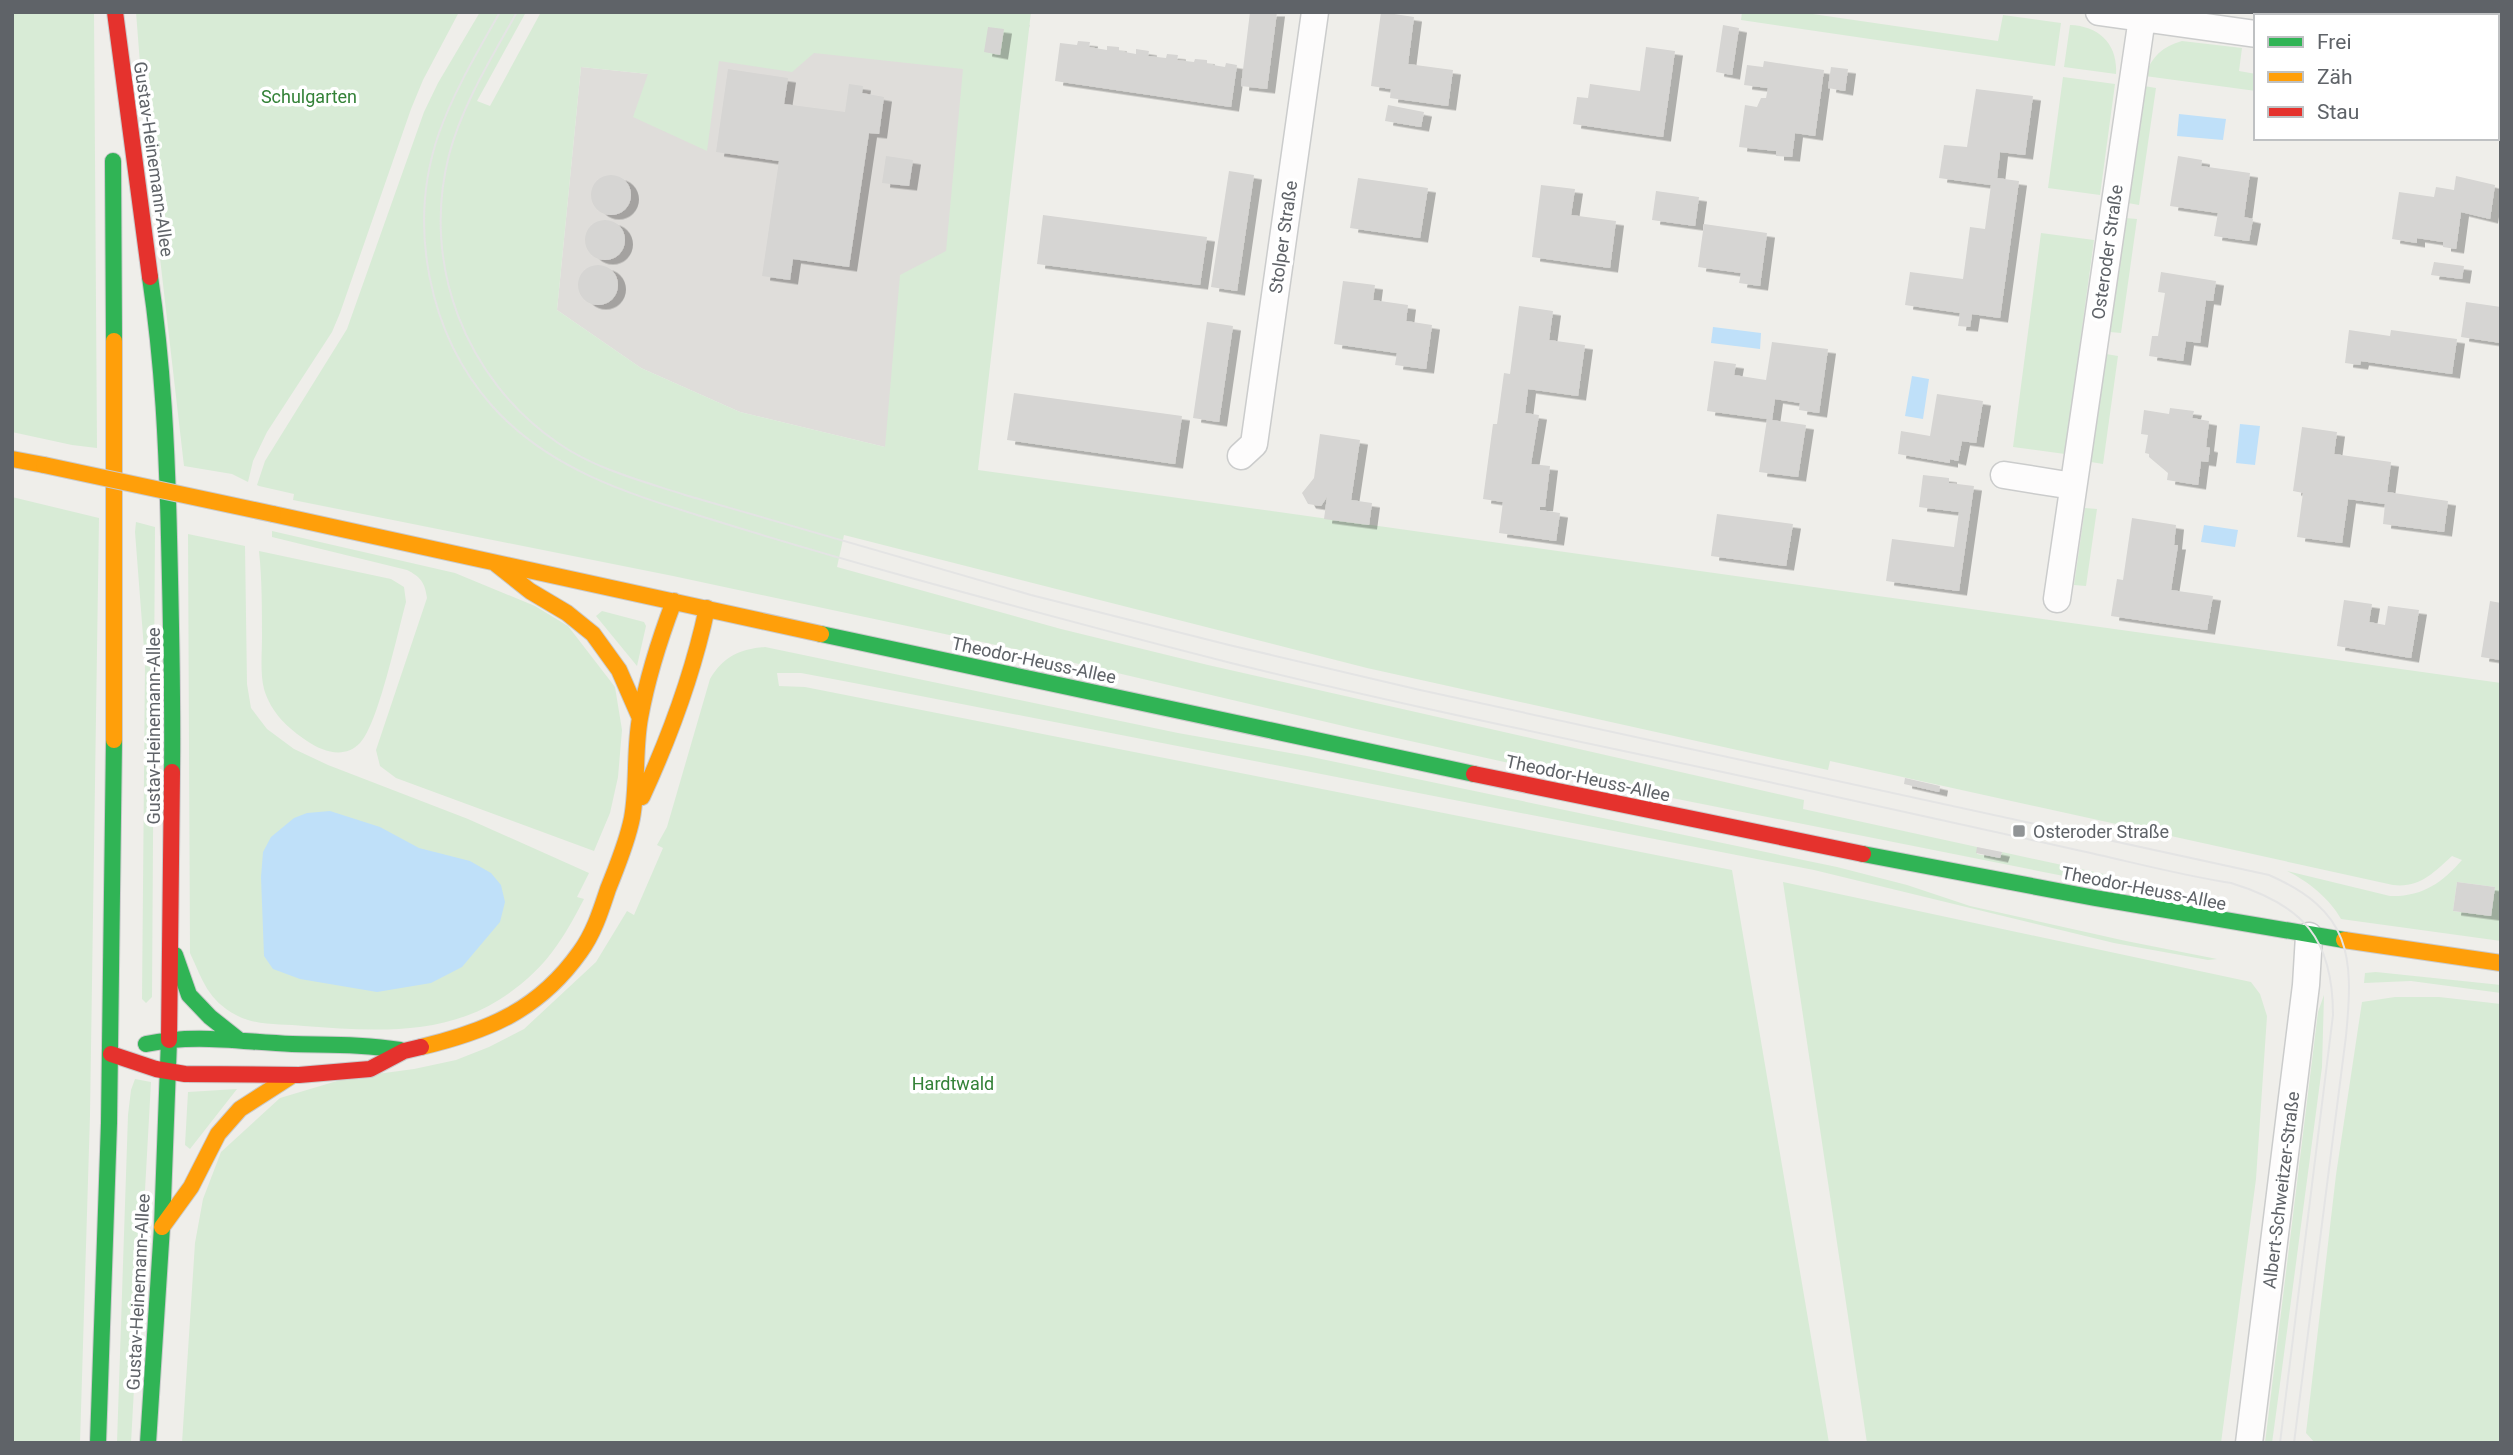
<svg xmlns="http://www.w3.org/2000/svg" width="2513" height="1455" font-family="Roboto,sans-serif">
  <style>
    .industrial { fill: #dfddda }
    .green { fill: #d8ebd6; fill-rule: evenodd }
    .water { fill: #bfe0f9 }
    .building { fill: #d6d5d3; filter: url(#shadow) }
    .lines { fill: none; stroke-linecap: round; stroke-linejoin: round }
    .street-casing { stroke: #cbcccc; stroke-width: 29 }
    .fast-casing { stroke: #cacacb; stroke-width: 18 }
    .slow-casing { stroke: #cacacb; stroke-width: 18 }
    .jam-casing { stroke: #cacacb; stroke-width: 18 }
    .street { stroke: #fdfcfc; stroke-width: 26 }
    .fast { stroke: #30b455; stroke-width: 16 }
    .slow { stroke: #ff9f0a; stroke-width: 16 }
    .jam { stroke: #e5322d; stroke-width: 16 }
    .tram { stroke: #e4e4e4; stroke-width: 2 }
    .slow-bridge-casing { stroke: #cacacb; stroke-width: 18; stroke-linecap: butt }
    .slow-bridge { stroke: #ff9f0a; stroke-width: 16 }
    .poi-dot { fill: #919496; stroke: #fff; stroke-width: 2.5 }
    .labels { text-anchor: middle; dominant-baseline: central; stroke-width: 7; stroke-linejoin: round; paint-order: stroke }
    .park-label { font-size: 18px; fill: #348238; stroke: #fff }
    .street-label { font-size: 18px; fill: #5f6368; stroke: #fff }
    .poi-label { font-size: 18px; fill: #5f6368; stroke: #fff; text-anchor: start }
  </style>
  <defs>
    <filter id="shadow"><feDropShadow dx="8" dy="4.5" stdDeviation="0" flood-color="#0004"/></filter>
  </defs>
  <rect width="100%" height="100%" fill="#efeeea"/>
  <path class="industrial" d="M 902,12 L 1030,25 L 885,447 L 740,412 L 641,368 L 557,310 L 581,67 L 648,74 Z"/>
  <path class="green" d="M 12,12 L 94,12 L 97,448 L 72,445 L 12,432 Z
    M 136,12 L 459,12 L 423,80 L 411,109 L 340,313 L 332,332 L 267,432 L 253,461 L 248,482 L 232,474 L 184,466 L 145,128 Z
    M 480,12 L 526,12 L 477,101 L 490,106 L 541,12 L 1031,12 L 978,470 L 2501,683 L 2501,941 L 2341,919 C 2330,899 2308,881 2287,871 L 2390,896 C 2422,897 2442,883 2462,860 L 2452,856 C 2433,873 2420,888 2393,885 L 1830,761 L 1828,770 L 1367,668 L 844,535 L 837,567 L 1061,629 L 1208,665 L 1804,800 L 1803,809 L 1977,847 L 1977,854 L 2000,858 L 2002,852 L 2178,890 L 2178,894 L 2079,879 L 1612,786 L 1352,728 L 1015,649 L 673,576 L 293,500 L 294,494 L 259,486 L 257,485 L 265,461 L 347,329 L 424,112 L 438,83 ZM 814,53 L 963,69 L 946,251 L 900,275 L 885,447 L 740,412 L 641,368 L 557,310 L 581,67 L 648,74 L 633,117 L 707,151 L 719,61 L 792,72 ZM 2457,882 L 2495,887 L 2491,916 L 2453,911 Z
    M 1742,12 L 1799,12 L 1998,41 L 2003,15 L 2061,23 L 2055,66 L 1741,20 Z
    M 2070,25 C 2099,26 2118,44 2116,74 L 2064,67 Z
    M 2182,41 L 2242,48 L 2239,71 L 2256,74 L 2256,91 L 2145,76 C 2151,57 2163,46 2182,41 Z
    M 2063,77 L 2115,84 L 2100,195 L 2048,188 Z
    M 2144,86 L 2156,88 L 2139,205 L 2128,203 Z
    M 2125,218 L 2137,219 L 2121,333 L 2110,332 Z
    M 2041,233 L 2094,240 L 2065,454 L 2013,447 Z
    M 2106,354 L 2118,356 L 2103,464 L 2091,462 Z
    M 12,497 L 99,518 L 90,1115 L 80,1443 L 12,1443 Z
    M 2085,508 L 2097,509 L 2086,586 L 2074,585 Z
    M 136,522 L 155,527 L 152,997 L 146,1003 L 142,999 L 145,662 L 135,532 Z
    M 272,531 L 455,573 L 535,606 L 568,626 L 615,687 L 622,730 L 618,777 L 610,813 L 594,851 L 396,778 L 380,766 L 376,750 L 427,598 C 425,583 421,577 407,570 L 272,537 Z
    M 188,534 L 245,546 L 247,684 L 251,708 L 267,729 L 294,749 L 328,765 L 468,819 L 589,873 L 577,897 L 584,899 C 562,941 546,968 505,996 C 445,1037 373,1031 304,1026 C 283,1024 255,1026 236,1015 C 208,1000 203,981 190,953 Z
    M 259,551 L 391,579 L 404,587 L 406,602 C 398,631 378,725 360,743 C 345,759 323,752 307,741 C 288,728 271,713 264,689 C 260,673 262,653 262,636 C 262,608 262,580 259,551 Z
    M 602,611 L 644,622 L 646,626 L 637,666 L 596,616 Z
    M 765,647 L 1178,733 L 1307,756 L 1837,867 L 1907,885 L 1970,906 L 2126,941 L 2217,959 L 2208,960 L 2114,943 L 1814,870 L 854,683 L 801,673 L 777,673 L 779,686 L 805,687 L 1732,870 L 1829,1443 L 182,1443 L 195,1243 L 203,1199 L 221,1152 L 280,1098 L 347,1078 L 414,1069 L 456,1060 L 489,1047 L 524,1029 L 596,962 L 627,911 L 634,915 L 663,848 L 657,845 L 667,827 L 710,679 C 723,657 740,649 765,647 Z
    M 1783,882 L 2251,982 L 2260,994 L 2267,1016 L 2256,1179 L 2221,1443 L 1867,1443 Z
    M 2376,972 L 2501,985 L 2501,993 L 2411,981 L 2364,983 L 2365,973 Z
    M 2324,995 L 2322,1067 L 2278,1399 L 2272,1443 L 2265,1443 L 2318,1012 Z
    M 2395,997 L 2439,997 L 2501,1004 L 2501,1443 L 2315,1443 L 2306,1433 L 2336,1175 L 2362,1002 Z
    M 135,1079 L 151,1082 L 131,1443 L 117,1443 L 128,1115 L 131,1090 Z
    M 237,1089 L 190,1149 L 185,1145 L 188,1092 Z"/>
  <path class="water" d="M 2179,114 L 2226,119 L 2223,140 L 2177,136 Z
    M 1713,327 L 1761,333 L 1760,349 L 1711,343 Z
    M 1912,376 L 1929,379 L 1923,419 L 1905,416 Z
    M 2240,424 L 2260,426 L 2255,465 L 2236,463 Z
    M 2204,525 L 2238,530 L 2235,547 L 2201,542 Z
    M 330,811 L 380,827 L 419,848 L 470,861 L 491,873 L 501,885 L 505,902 L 500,922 L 462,967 L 431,983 L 377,992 L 300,979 L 273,969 L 264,956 L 261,877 L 263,852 L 271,837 L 294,818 L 307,813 Z"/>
  <path class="building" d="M 1250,12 L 1277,12 L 1267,89 L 1241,86 Z
    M 1381,12 L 1414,17 L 1408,64 L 1453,70 L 1448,106 L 1390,98 L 1391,89 L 1371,86 Z
    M 2434,12 L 2501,12 L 2501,23 L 2497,23 L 2497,16 L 2442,16 Z
    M 1723,25 L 1739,28 L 1732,75 L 1716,72 Z
    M 988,27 L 1004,29 L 1000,55 L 984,52 Z
    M 1078,41 L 1090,42 L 1089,47 L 1107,50 L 1107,46 L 1119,47 L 1119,51 L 1136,54 L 1136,49 L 1149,51 L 1148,56 L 1166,58 L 1167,54 L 1178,55 L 1177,60 L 1194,62 L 1195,59 L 1207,60 L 1207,64 L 1225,67 L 1226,63 L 1237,65 L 1231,107 L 1055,81 L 1060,43 L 1077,45 Z
    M 1646,47 L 1675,51 L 1663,137 L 1573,124 L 1577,97 L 1588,98 L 1590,84 L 1640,91 Z
    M 1764,61 L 1824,70 L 1815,136 L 1795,133 L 1792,157 L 1776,156 L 1776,151 L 1739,147 L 1745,105 L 1757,107 L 1761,98 L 1766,98 L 1768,88 L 1744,85 L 1747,65 L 1763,67 Z
    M 1831,67 L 1848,69 L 1845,91 L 1828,88 Z
    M 728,69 L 788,78 L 784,104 L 845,112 L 849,84 L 863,86 L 862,93 L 884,97 L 879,134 L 869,133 L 849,267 L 793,259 L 790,280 L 762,276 L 779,161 L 716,152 Z
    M 1976,89 L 2033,96 L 2025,155 L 2000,152 L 1997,178 L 2019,181 L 2000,318 L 1972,314 L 1970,327 L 1958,326 L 1960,313 L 1905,305 L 1910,272 L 1963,279 L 1970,227 L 1985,229 L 1991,185 L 1939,178 L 1944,145 L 1967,147 Z
    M 1388,105 L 1424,112 L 1421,127 L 1385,121 Z
    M 886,156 L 913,160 L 909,186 L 882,183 Z
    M 2178,156 L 2202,160 L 2201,166 L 2250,173 L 2244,217 L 2253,219 L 2249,241 L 2214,236 L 2218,213 L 2170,206 Z
    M 1229,171 L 1254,175 L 1237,291 L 1211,287 Z
    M591 195a20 20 0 1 1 40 0a20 20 0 1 1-40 0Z
    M 2456,176 L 2495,185 L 2490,219 L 2461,212 L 2456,249 L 2443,247 L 2443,242 L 2417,238 L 2417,243 L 2392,239 L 2399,192 L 2434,197 L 2436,187 L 2454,190 Z
    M 1358,178 L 1428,188 L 1420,238 L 1350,228 Z
    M 1541,185 L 1575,189 L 1571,215 L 1616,221 L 1610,268 L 1532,257 Z
    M 1656,191 L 1699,197 L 1695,226 L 1652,220 Z
    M 1043,215 L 1207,237 L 1200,285 L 1037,264 Z
    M585 240a20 20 0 1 1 40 0a20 20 0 1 1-40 0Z
    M 1704,224 L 1767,233 L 1760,286 L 1739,283 L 1741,273 L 1698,267 Z
    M 2434,262 L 2464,266 L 2462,279 L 2431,275 Z
    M578 285a20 20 0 1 1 40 0a20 20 0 1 1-40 0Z
    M 2161,272 L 2216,281 L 2213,301 L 2206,300 L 2200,343 L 2186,341 L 2183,361 L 2149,356 L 2152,336 L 2158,336 L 2165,293 L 2158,292 Z
    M 1343,281 L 1375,285 L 1373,300 L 1408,305 L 1406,321 L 1432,325 L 1426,369 L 1395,365 L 1397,353 L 1334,344 Z
    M 2466,302 L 2501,307 L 2501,343 L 2461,337 Z
    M 1519,306 L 1553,311 L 1549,340 L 1585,345 L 1578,396 L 1528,389 L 1525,413 L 1539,415 L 1531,464 L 1550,466 L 1545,507 L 1540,507 L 1540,510 L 1560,513 L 1556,541 L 1499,533 L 1503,502 L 1483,499 L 1493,424 L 1497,424 L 1504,373 L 1510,374 Z
    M 1207,322 L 1233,326 L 1219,422 L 1193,418 Z
    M 2349,330 L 2390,336 L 2391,330 L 2457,339 L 2452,374 L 2361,361 L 2360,365 L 2345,363 Z
    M 1772,342 L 1828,349 L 1819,413 L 1799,410 L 1800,403 L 1775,399 L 1772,420 L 1806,425 L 1798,477 L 1759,472 L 1767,419 L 1707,411 L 1714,361 L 1736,364 L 1734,375 L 1766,380 Z
    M 1014,393 L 1182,416 L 1175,464 L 1007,440 Z
    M 1937,394 L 1983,401 L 1976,443 L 1962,441 L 1958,461 L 1950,459 L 1950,463 L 1898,454 L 1901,431 L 1930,436 Z
    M 2170,408 L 2194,411 L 2192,418 L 2209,421 L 2206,447 L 2210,448 L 2208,462 L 2201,461 L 2198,485 L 2167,480 L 2168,473 L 2149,457 L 2149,454 L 2145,453 L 2148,435 L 2141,434 L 2144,410 L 2169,414 Z
    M 2302,427 L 2337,432 L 2334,454 L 2391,462 L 2387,492 L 2448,501 L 2444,532 L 2383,524 L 2385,504 L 2348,499 L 2342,543 L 2297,537 L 2303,493 L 2293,491 Z
    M 1320,434 L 1360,440 L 1351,500 L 1372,503 L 1369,525 L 1324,519 L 1327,497 L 1321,506 L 1308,504 L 1302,493 L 1314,478 Z
    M 1923,475 L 1949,478 L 1949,483 L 1974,486 L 1959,591 L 1886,581 L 1892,539 L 1954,547 L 1959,512 L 1919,507 Z
    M 1717,514 L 1793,524 L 1786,566 L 1711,556 Z
    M 2132,518 L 2176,525 L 2174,545 L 2178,545 L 2171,590 L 2213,596 L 2207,630 L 2111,616 L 2117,579 L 2123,580 Z
    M 2344,600 L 2372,604 L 2369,622 L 2385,625 L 2388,606 L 2419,610 L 2411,658 L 2337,646 Z
    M 2490,601 L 2501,603 L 2501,660 L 2481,657 Z
    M 1905,778 L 1940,786 L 1939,792 L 1904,784 Z
    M 1977,847 L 2002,852 L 2000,858 L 1976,853 Z
    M 2457,882 L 2495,887 L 2491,916 L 2453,911 Z"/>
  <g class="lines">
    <g class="street-casing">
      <path id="street" d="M 2099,12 L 2256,34
        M 2497,68 L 2501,69
        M 1241,456 L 1254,444 L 1315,12
        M 2004,475 L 2073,486
        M 2057,599 L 2142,18
        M 2249,1443 L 2306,985 L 2309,936"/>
    </g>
    <g class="fast-casing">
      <path id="fast" d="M 113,161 L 114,341
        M 150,277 C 163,363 167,450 169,537 C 171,616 173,694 172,772
        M 821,634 L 1474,774
        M 1863,854 L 2095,898 L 2344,940
        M 175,955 L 189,995 L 210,1017 L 239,1040
        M 146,1044 C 195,1033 242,1042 292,1044 C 328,1045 364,1044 400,1050
        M 98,1443 L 109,1123 L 114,740
        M 148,1443 L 162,1227 L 169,1040"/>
    </g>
    <g class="slow-casing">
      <path id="slow" d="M 114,341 L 114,740
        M 12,459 L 44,465
        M 273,514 L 821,634
        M 496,564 L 530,591 L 567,613 L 593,634 L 619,670 L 640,718
        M 642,797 C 670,736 693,674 707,608
        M 2344,940 L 2501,963
        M 421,1047 C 488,1031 539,1010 580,952 C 594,933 601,910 608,889 C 617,866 627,843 632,818 C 638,786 634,751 640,718 C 647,679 660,638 674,601
        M 162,1227 L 191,1187 L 218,1134 L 240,1109 L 293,1075"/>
    </g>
    <g class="jam-casing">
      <path id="jam" d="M 115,12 L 150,277
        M 1474,774 L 1863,854
        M 169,1040 L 172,772
        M 111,1054 L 156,1069 L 185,1074 L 299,1075 L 370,1069 L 404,1051 L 421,1047"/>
    </g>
    <use href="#street" class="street"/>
    <use href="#fast" class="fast"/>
    <use href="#slow" class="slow"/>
    <use href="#jam" class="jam"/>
    <path class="tram" d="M 500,12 C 478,51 454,91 439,133 C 407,225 428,334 493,407 C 551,471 630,494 710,519 C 774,539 839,558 904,576 C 1013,606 1121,635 1231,663 C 1409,707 1589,743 1769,782 C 1872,805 1974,827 2077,850 C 2128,861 2179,875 2231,883 C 2303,905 2333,938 2333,1015 L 2280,1443
      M 517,12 C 492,57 462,105 449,155 C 421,264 465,379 558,443 C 595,469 642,481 685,495 L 1031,595 L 1229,645 L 1420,690 L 2269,875 C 2351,911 2354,955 2346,1036 L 2294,1443"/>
    <g class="slow-bridge-casing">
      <path id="slow-bridge" d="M 44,465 L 273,514"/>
    </g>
    <use href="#slow-bridge" class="slow-bridge"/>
  </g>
  <rect class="poi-dot" x="2012" y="824" width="14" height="14" rx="3.5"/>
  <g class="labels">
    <g class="park-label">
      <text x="309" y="96">Schulgarten</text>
      <text x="953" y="1083">Hardtwald</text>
    </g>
    <g class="street-label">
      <text transform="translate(154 159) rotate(82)">Gustav-Heinemann-Allee</text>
      <text transform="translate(1283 237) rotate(-82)">Stolper Straße</text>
      <text transform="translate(2107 252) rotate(-82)">Osteroder Straße</text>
      <text transform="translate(1034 660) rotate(12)">Theodor-Heuss-Allee</text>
      <text transform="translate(153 726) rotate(-90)">Gustav-Heinemann-Allee</text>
      <text transform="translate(1588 778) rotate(12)">Theodor-Heuss-Allee</text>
      <text transform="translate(2144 888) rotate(11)">Theodor-Heuss-Allee</text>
      <text transform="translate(2281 1190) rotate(-83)">Albert-Schweitzer-Straße</text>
      <text transform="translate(138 1292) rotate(-87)">Gustav-Heinemann-Allee</text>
    </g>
    <g class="poi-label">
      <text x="2033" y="831">Osteroder Straße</text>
    </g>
  </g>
  <rect width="2513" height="1455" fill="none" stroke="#5f6368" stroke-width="28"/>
  <rect x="2254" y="14" width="245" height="126" fill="#ffffff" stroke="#bfc1c3" stroke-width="2"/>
  <rect x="2268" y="37" width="35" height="10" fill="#30b455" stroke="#bfc1c3" stroke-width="2"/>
  <text x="2317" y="49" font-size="21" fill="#5f6368">Frei</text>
  <rect x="2268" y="72" width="35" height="10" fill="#ff9f0a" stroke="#bfc1c3" stroke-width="2"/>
  <text x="2317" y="84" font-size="21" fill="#5f6368">Zäh</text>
  <rect x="2268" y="107" width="35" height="10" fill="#e5322d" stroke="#bfc1c3" stroke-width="2"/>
  <text x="2317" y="119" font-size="21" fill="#5f6368">Stau</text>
</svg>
